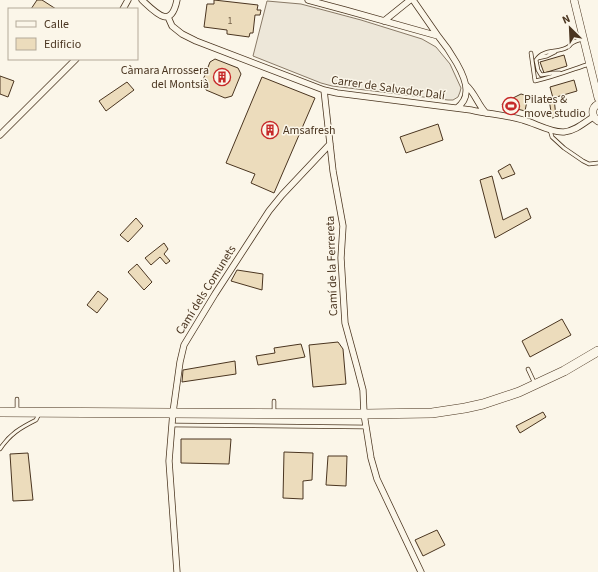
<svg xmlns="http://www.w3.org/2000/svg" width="598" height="572" font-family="'Source Sans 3',sans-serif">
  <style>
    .parking { fill: #ede7d9; stroke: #887966 }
    .building { fill: #ecdcbc; stroke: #4a3520 }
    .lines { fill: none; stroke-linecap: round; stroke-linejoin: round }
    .service-casing { stroke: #4a3520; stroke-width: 4.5 }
    .minor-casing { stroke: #4a3520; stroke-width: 7 }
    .tertiary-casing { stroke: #4a3520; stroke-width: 8 }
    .primary-casing { stroke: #4a3520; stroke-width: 10 }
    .service { stroke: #fbf6e9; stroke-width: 3 }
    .minor { stroke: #fbf6e9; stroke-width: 5.5 }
    .tertiary { stroke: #fbf6e9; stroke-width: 7 }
    .primary { stroke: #fbf6e9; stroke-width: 9 }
    .labels { text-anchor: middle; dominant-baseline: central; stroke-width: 3; stroke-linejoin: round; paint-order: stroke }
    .number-label { font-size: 10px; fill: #725f47 }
    .poi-label { font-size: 12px; fill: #4a3520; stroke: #fbf6e9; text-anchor: start }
    .street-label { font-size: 12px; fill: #4a3520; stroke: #fbf6e9 }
  </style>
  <rect width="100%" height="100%" fill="#fbf6e9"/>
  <path class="parking" d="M 267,1 L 301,4 L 361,20 L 422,39 L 436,47 L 450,64 L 461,88 L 460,92 L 458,97 L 453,100 L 448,100 L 332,86 L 321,83 L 253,56 Z"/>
  <path class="building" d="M 37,0 L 42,0 L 56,9 L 31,9 Z
    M 214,0 L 258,5 L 257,10 L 261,10 L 260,15 L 255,15 L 253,33 L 250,33 L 249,37 L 227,34 L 227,30 L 204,27 L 207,4 L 214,4 Z
    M 564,55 L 567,66 L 544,73 L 540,62 Z
    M 215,59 L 238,68 L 241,74 L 232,96 L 225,98 L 206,90 L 203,80 L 210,62 Z
    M 0,76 L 14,81 L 8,97 L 0,94 Z
    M 262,77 L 315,98 L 274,193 L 251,183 L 255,174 L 226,163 Z
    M 574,80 L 577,91 L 553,98 L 550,87 Z
    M 127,82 L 134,90 L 106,111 L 99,101 Z
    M 521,94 L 528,96 L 525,111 L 502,105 L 503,103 Z
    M 554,98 L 556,117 L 552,118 L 549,99 Z
    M 438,124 L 443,140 L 406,153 L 400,137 Z
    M 510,164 L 515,174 L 502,179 L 498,171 Z
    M 492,176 L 503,220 L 527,208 L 531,218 L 495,238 L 480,180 Z
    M 136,218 L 143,226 L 128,242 L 120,235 Z
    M 164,243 L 168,249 L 164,254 L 170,261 L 166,264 L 160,257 L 151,265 L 145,258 Z
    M 137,264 L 152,282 L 144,290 L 128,272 Z
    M 237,270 L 263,274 L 262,290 L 231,281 Z
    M 98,291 L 108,299 L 97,313 L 87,305 Z
    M 562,319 L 571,335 L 530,357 L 522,341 Z
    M 338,342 L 343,349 L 346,384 L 313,387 L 309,345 Z
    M 301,344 L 305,357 L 258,365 L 256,356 L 275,353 L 274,348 Z
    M 235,361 L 236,374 L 182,382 L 183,370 Z
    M 543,412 L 546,417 L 520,433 L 516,426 Z
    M 181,439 L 231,439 L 229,464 L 181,463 Z
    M 284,452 L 313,453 L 312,480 L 303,481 L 303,499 L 283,498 Z
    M 28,453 L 33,500 L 13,501 L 10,454 Z
    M 328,456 L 347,456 L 346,486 L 326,485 Z
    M 437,530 L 445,545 L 423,556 L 415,540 Z"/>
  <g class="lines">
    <g class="service-casing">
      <path id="service" d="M 531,53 L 535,81 C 554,77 571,70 589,64
        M 538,58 L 547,56 L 555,52
        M 560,73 L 553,73 L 541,75 L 538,70 L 536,60 C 543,49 556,53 566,48 C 570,46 568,47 571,44 C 574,41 579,40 583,39
        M 550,130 L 552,137 L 564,148 L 583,161 L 589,164 L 598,163
        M 528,369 L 535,384
        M 17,399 L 17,411
        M 274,401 L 274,413
        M 172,425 L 366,427
        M 0,449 C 10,434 20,428 36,420 L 39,414"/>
    </g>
    <g class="minor-casing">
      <path id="minor" d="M 142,0 C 156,13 171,30 177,0
        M 308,0 L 345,10 L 438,36 C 448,48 468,77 466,92 C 466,99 462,104 457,108
        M 413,0 L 438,36
        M 123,9 L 128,0
        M 168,17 L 172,26 L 182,34 L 196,41 L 324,90 L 337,93 L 471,110 C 488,114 506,115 523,120 C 535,123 551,133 564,132 C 575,131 584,123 593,117
        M 384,21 L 410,0
        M 466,85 C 475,93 478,105 486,113
        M 324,90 L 333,171 L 343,226 L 341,258 L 345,323 L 357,367 L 363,390 L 364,414 L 371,458 L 377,479 L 421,572
        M 0,135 L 76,59
        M 177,572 L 169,461 L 173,412 L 180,362 L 184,345 L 215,294 L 269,211 L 282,195 L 330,144"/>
    </g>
    <g class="tertiary-casing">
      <path id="tertiary" d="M 574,0 L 598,98
        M 598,104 C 591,108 591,116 598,121"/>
    </g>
    <g class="primary-casing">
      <path id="primary" d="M 0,412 L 364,414 L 432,413 L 465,408 L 483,404 L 519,392 L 564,371 L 598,351"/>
    </g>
    <use href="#service" class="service"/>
    <use href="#minor" class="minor"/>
    <use href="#tertiary" class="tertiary"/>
    <use href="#primary" class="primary"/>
  </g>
  <defs>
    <g id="building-ring" transform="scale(0.9)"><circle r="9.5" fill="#fbf6e9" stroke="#c62828" stroke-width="1.5"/><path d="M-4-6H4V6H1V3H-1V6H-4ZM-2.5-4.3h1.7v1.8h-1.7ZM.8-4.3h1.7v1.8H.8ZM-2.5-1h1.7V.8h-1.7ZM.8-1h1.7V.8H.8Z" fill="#c62828"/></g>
    <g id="stadium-ring" transform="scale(0.9)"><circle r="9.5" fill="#fbf6e9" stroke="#c62828" stroke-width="1.5"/><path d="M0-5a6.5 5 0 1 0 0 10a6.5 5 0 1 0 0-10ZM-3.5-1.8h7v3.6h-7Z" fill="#c62828"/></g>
  </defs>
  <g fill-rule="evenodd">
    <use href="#building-ring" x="222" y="77"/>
    <use href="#stadium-ring" x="511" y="106"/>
    <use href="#building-ring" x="270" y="130"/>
  </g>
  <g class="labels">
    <g class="number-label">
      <text x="230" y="21">1</text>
    </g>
    <g class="poi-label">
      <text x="209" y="70" text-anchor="end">Càmara Arrossera<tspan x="209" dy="14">del Montsià</tspan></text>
      <text x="524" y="99">Pilates &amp;<tspan x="524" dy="14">move studio</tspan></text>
      <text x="283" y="130">Amsafresh</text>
    </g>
    <g class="street-label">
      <text transform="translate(388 88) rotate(8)">Carrer de Salvador Dalí</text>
      <text transform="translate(332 266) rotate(-92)">Camí de la Ferrereta</text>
      <text transform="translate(206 290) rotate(-58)">Camí dels Comunets</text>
    </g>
  </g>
  <rect x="8" y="8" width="130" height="52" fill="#fbf6e9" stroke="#b4a999"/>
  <rect x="16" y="21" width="20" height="6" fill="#fbf6e9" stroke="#b4a999"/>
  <text x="44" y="28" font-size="12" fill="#4a3520">Calle</text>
  <rect x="16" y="38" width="20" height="12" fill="#ecdcbc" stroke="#b4a999"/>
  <text x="44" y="48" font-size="12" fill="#4a3520">Edificio</text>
  <g transform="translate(570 28) rotate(336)" stroke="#fbf6e9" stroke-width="3" paint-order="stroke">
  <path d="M0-3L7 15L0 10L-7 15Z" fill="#4a3520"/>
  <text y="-6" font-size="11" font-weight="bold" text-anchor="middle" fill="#4a3520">N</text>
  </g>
</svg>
